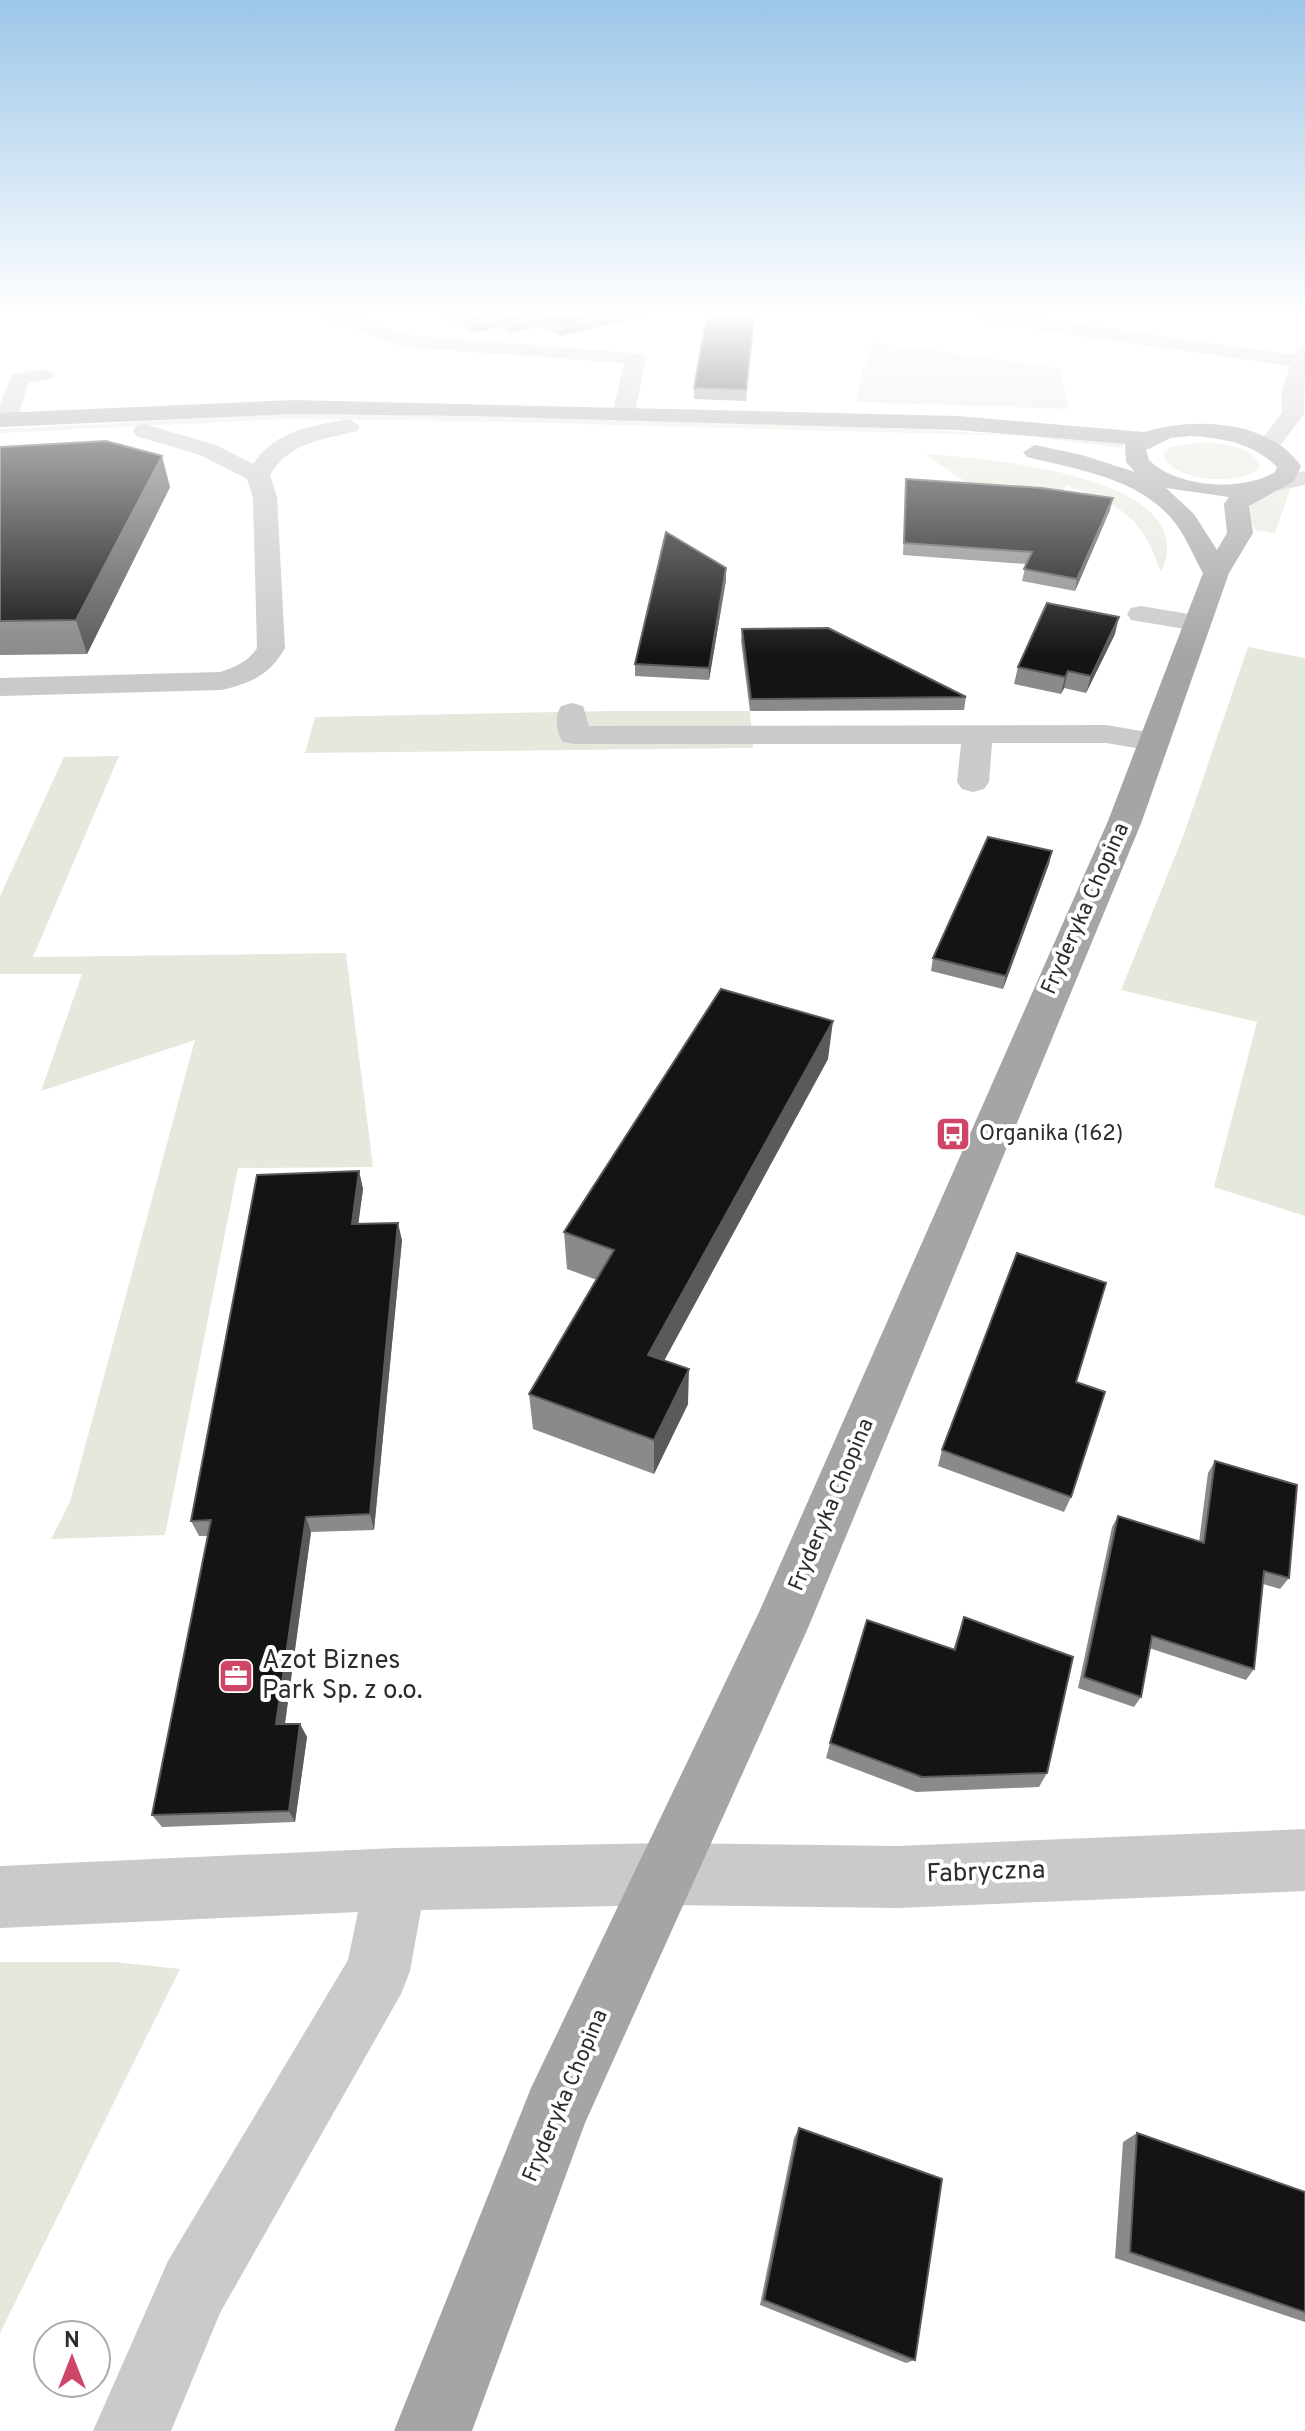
<svg xmlns="http://www.w3.org/2000/svg" width="1305" height="2431" font-family="Overpass,sans-serif">
  <style>
    .green { fill: #e5e9dd }
    .lines { fill: none; stroke-linecap: round; stroke-linejoin: round }
    .minor { fill: #cacaca; fill-rule: evenodd }
    .major { fill: #a5a5a5; fill-rule: evenodd }
    .wall { fill: #8a8a8a }
    .shaded-wall { fill: #5a5a5a }
    .building { fill: #141414; stroke: #5a5a5a; stroke-width: 2 }
    .labels { text-anchor: middle; dominant-baseline: central; stroke-width: 8; stroke-linejoin: round; paint-order: stroke }
    .street-label { font-size: 22px; fill: #2d2d2d; stroke: #fff }
    .poi-label { font-size: 22px; fill: #2d2d2d; stroke: #fff; text-anchor: start }
    .near-poi-label { font-size: 26px; fill: #2d2d2d; stroke: #fff; text-anchor: start }
    .near-street-label { font-size: 26px; fill: #2d2d2d; stroke: #fff }
  </style>
  <rect width="100%" height="100%" fill="#fff"/>
  <path class="green" d="M 873,342 L 1060,368 L 1069,409 L 856,402 L 862,373 Z
    M 290,414 C 568,416 847,420 1124,444 L 1122,448 L 1026,436 L 467,421 L 285,419 L 0,433 L 0,429 Z
    M 1204,442 C 1222,444 1254,446 1260,467 C 1242,487 1172,482 1163,455 L 1170,447 Z
    M 925,454 C 978,458 1207,474 1161,572 C 1141,515 1120,505 1066,485 L 1060,499 L 980,492 Z
    M 1291,487 L 1275,533 L 1256,530 C 1233,501 1268,491 1291,487 Z
    M 1248,647 L 1305,658 L 1305,1216 L 1214,1187 L 1257,1022 L 1121,990 L 1184,834 Z
    M 610,711 L 750,711 L 753,748 L 305,753 L 315,717 Z
    M 119,756 L 33,957 L 346,953 L 373,1167 L 238,1168 L 165,1535 L 51,1539 L 70,1502 L 195,1040 L 41,1091 L 82,974 L 0,974 L 0,896 L 64,757 Z
    M 0,1962 L 115,1962 L 180,1969 L 0,2333 Z"/>
  <g class="lines">
    <path class="minor" d="M 325,316 L 354,316 L 408,335 L 643,354 L 646,358 L 635,412 L 624,419 L 613,412 L 624,363 L 405,347 L 328,320 Z
      M 974,316 L 1025,316 L 1294,355 L 1298,348 L 1305,346 L 1304,414 L 1276,451 L 1260,451 L 1256,446 L 1282,413 L 1281,392 L 1290,366 L 984,322 Z
      M 44,369 L 55,375 L 51,379 L 28,383 L 17,420 L 14,425 L 0,425 L 0,404 L 12,374 Z
      M 349,419 L 360,426 L 357,431 C 322,440 291,441 270,475 L 277,497 L 285,648 C 270,675 251,683 222,690 L 0,696 L 0,678 L 220,672 C 235,667 248,662 257,648 L 253,497 L 247,479 L 200,455 L 136,436 L 133,431 L 136,426 L 144,424 L 216,445 L 253,464 C 276,430 312,426 349,419 Z
      M 1305,471 L 1305,485 L 1275,491 L 1263,484 L 1266,479 Z
      M 1141,606 L 1207,617 L 1211,623 L 1207,629 L 1197,631 L 1131,620 L 1127,614 L 1131,608 Z
      M 572,703 L 583,706 L 589,726 L 1106,725 L 1165,735 L 1170,742 L 1165,749 L 1154,751 L 1106,743 L 992,743 L 989,782 L 984,789 L 973,792 L 962,789 L 957,782 L 961,744 L 574,744 L 563,742 C 556,732 554,716 561,706 Z
      M 1305,1829 L 1305,1891 L 898,1908 L 667,1905 L 421,1910 L 410,1971 L 401,1994 L 220,2313 L 171,2431 L 93,2431 L 168,2261 L 348,1960 L 358,1912 L 0,1928 L 0,1866 L 396,1848 L 667,1843 L 898,1846 Z"/>
    <path class="major" d="M 294,400 L 958,416 L 1144,432 C 1193,417 1268,419 1301,466 L 1294,481 L 1249,506 L 1253,533 L 1229,573 L 1142,821 L 808,1628 L 585,2123 L 472,2431 L 394,2431 L 531,2088 L 760,1610 L 1108,821 L 1203,573 C 1194,557 1187,539 1176,524 C 1141,478 1079,470 1027,457 L 1023,452 L 1035,445 L 1082,455 L 1135,472 L 1126,462 L 1125,444 L 958,430 L 474,416 L 294,414 L 0,427 L 0,413 ZM 1190,436 C 1223,438 1253,443 1277,467 L 1275,472 C 1242,492 1177,488 1149,460 L 1146,450 L 1171,438 ZM 1166,488 L 1229,497 L 1224,504 L 1227,533 L 1217,550 L 1194,514 Z"/>
  </g>
  <path class="wall" d="M 442,316 L 644,316 L 560,336 L 539,326 L 511,333 L 498,327 L 474,333 Z
    M 755,316 L 746,401 L 694,399 L 694,388 Z
    M 0,447 L 170,487 L 87,654 L 0,655 Z
    M 906,479 L 1113,498 L 1110,510 L 1075,591 L 1022,581 L 1026,564 L 903,555 Z
    M 726,568 L 726,580 L 709,680 L 635,676 L 635,664 Z
    M 742,629 L 966,697 L 964,710 L 750,711 L 741,641 Z
    M 1115,634 L 1086,693 L 1064,688 L 1061,694 L 1014,684 L 1018,667 Z
    M 1052,851 L 1049,864 L 1003,989 L 931,971 L 933,958 Z
    M 828,1059 L 664,1361 L 688,1404 L 654,1474 L 533,1429 L 529,1394 L 597,1280 L 567,1269 L 564,1232 Z
    M 359,1171 L 363,1189 L 358,1224 L 402,1240 L 374,1530 L 311,1532 L 285,1724 L 300,1724 L 307,1737 L 295,1822 L 162,1827 L 152,1815 L 208,1536 L 199,1536 L 191,1521 Z
    M 1076,1382 L 1071,1497 L 1064,1512 L 938,1466 L 942,1450 Z
    M 1215,1461 L 1289,1578 L 1280,1589 L 1263,1584 L 1254,1669 L 1246,1680 L 1149,1648 L 1141,1697 L 1134,1707 L 1078,1688 L 1112,1527 L 1118,1516 L 1199,1542 L 1208,1473 Z
    M 964,1617 L 1047,1773 L 1039,1787 L 916,1792 L 826,1758 L 830,1743 L 953,1650 Z
    M 799,2128 L 915,2360 L 906,2363 L 760,2305 L 794,2138 Z
    M 1137,2133 L 1305,2192 L 1305,2322 L 1115,2258 L 1123,2142 Z"/>
  <path class="shaded-wall" d="M 498,316 L 498,327 L 474,333 L 473,322 Z
    M 539,316 L 539,326 L 511,333 L 510,322 Z
    M 602,316 L 644,316 L 560,336 L 560,326 Z
    M 162,456 L 170,487 L 87,654 L 76,620 Z
    M 1113,498 L 1110,510 L 1075,591 L 1077,579 Z
    M 726,568 L 726,580 L 709,680 L 709,668 Z
    M 1119,617 L 1115,634 L 1086,693 L 1091,676 Z
    M 1068,671 L 1064,688 L 1061,694 L 1065,677 Z
    M 1052,851 L 1049,864 L 1003,989 L 1006,976 Z
    M 833,1021 L 828,1059 L 648,1390 L 648,1355 Z
    M 359,1171 L 363,1189 L 356,1241 L 352,1224 Z
    M 398,1223 L 402,1240 L 374,1530 L 370,1514 Z
    M 689,1369 L 688,1404 L 654,1474 L 654,1440 Z
    M 306,1517 L 311,1532 L 283,1737 L 276,1724 Z
    M 300,1724 L 307,1737 L 295,1822 L 289,1811 Z"/>
  <path class="building" d="M 461,316 L 537,316 L 510,322 L 498,316 L 473,322 Z
    M 540,316 L 602,316 L 560,326 Z
    M 707,316 L 754,316 L 746,390 L 694,388 Z
    M 106,441 L 162,456 L 76,620 L 0,621 L 0,447 Z
    M 906,479 L 1042,488 L 1113,498 L 1077,579 L 1024,569 L 1032,552 L 904,543 Z
    M 666,532 L 726,568 L 709,668 L 635,664 Z
    M 1047,603 L 1119,617 L 1091,676 L 1068,671 L 1065,677 L 1018,667 Z
    M 828,628 L 966,697 L 751,699 L 742,629 Z
    M 988,837 L 1052,851 L 1006,976 L 933,958 Z
    M 721,989 L 833,1021 L 648,1355 L 689,1369 L 654,1440 L 529,1394 L 614,1250 L 564,1232 Z
    M 359,1171 L 352,1224 L 398,1223 L 370,1514 L 306,1517 L 276,1724 L 300,1724 L 289,1811 L 152,1815 L 211,1520 L 191,1521 L 257,1175 Z
    M 1017,1253 L 1106,1283 L 1076,1382 L 1105,1392 L 1071,1497 L 942,1450 Z
    M 1215,1461 L 1297,1485 L 1289,1578 L 1264,1571 L 1254,1669 L 1152,1636 L 1141,1697 L 1084,1677 L 1118,1516 L 1204,1543 Z
    M 964,1617 L 1073,1657 L 1047,1773 L 922,1777 L 830,1743 L 867,1620 L 955,1650 Z
    M 799,2128 L 942,2179 L 915,2360 L 764,2300 Z
    M 1137,2133 L 1305,2192 L 1305,2312 L 1130,2252 Z"/>
  <linearGradient id="sky" x2="0" y2="1"><stop stop-color="#9cc6e8"/><stop offset="0.48" stop-color="#fff"/><stop offset="1" stop-color="#fff" stop-opacity="0"/></linearGradient>
  <rect width="1305" height="656" fill="url(#sky)"/>
  <defs>
    <g id="bus-square" transform="scale(1.8)"><rect x="-9" y="-9" width="18" height="18" rx="4" fill="#cf4568" stroke="#fff"/><path d="M-5-6H5V4H4V6H2V4H-2V6H-4V4H-5ZM-3.5-4V0h7V-4ZM-3.5 1.2v1.5H-2V1.2ZM2 1.2v1.5H3.5V1.2Z" fill="#fff"/></g>
    <g id="office-square" transform="scale(1.8)"><rect x="-9" y="-9" width="18" height="18" rx="4" fill="#cf4568" stroke="#fff"/><path d="M-6-3h4V-5.5h4V-3h4V5H-6ZM-1-4.5V-3h2v-1.5ZM-6 0V1H6V0Z" fill="#fff"/></g>
  </defs>
  <g fill-rule="evenodd">
    <use href="#bus-square" x="953" y="1134"/>
    <use href="#office-square" x="236" y="1676"/>
  </g>
  <g class="labels">
    <g class="street-label">
      <text transform="translate(1086 909) rotate(-66)">Fryderyka Chopina</text>
      <text transform="translate(832 1505) rotate(-67)">Fryderyka Chopina</text>
      <text transform="translate(566 2096) rotate(-67)">Fryderyka Chopina</text>
    </g>
    <g class="poi-label">
      <text x="979" y="1134">Organika (162)</text>
    </g>
    <g class="near-poi-label">
      <text x="262" y="1661">Azot Biznes<tspan x="262" dy="30">Park Sp. z o.o.</tspan></text>
    </g>
    <g class="near-street-label">
      <text transform="translate(986 1873) rotate(-2)">Fabryczna</text>
    </g>
  </g>
  <g transform="translate(72 2359)"><circle r="38" fill="#ffffff" stroke="#ababab" stroke-width="2"/>
  <path d="M0-6L14 30L0 20L-14 30Z" fill="#cf4568"/>
  <text y="-12" font-size="22" font-weight="bold" text-anchor="middle" fill="#2d2d2d">N</text>
  </g>
</svg>
